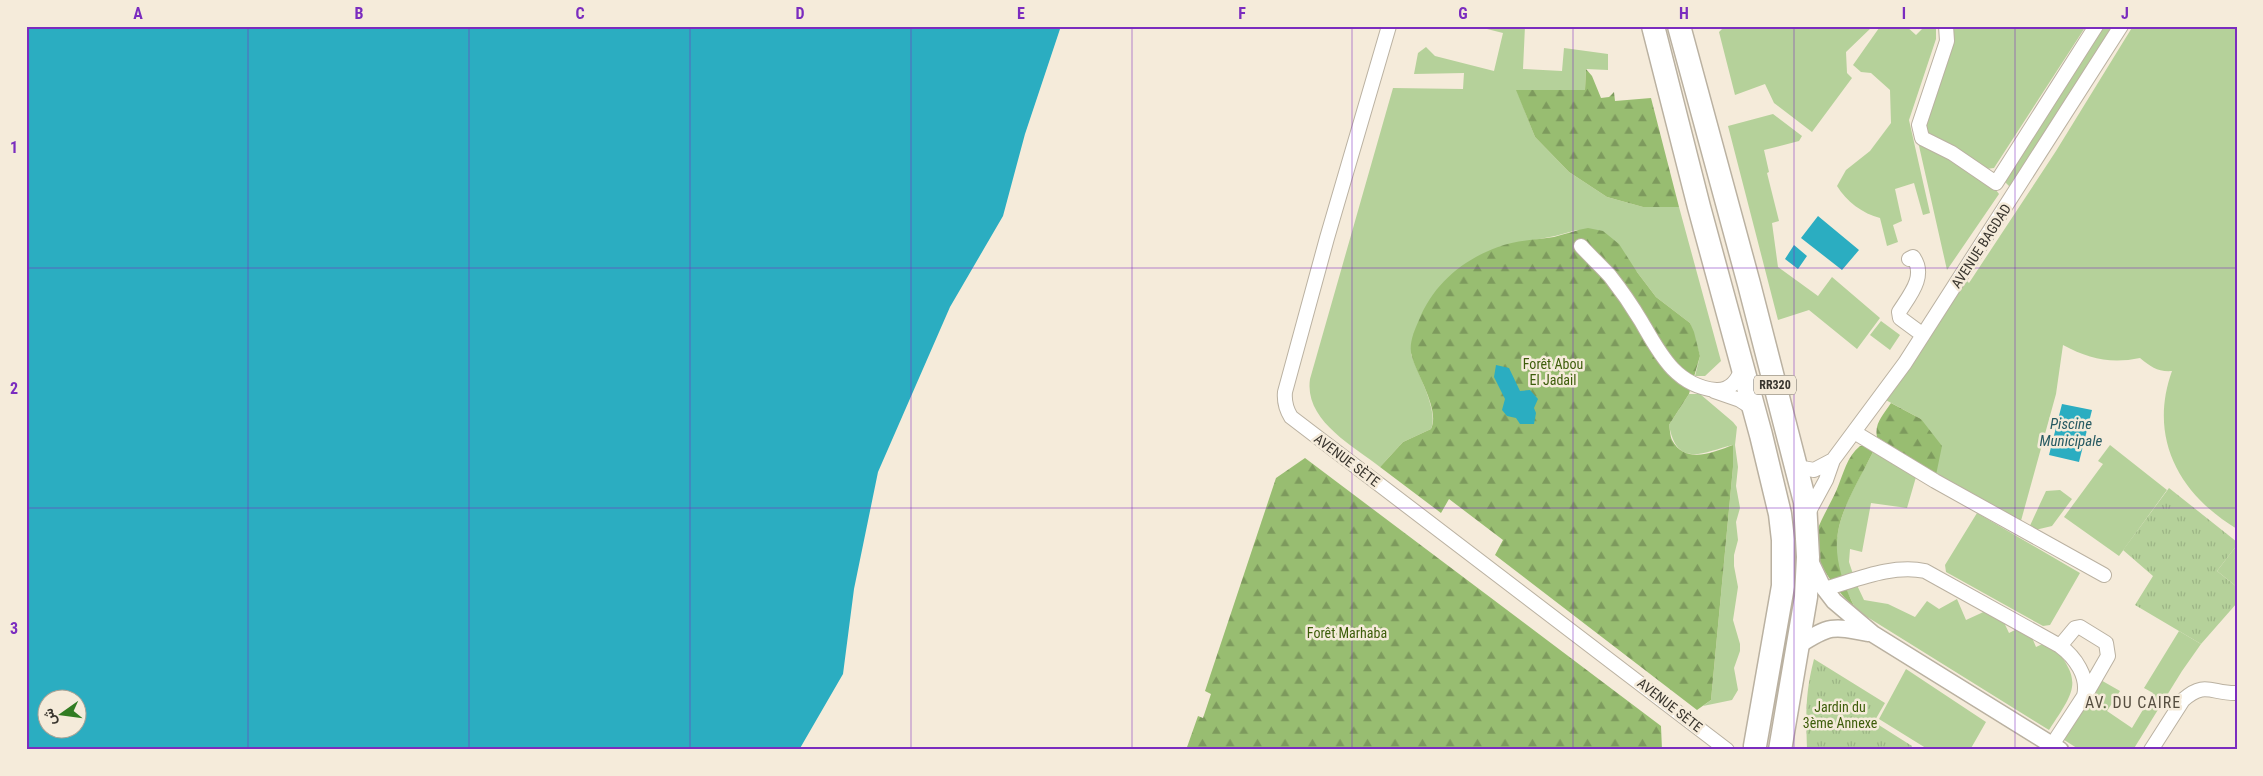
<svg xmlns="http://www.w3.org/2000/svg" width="2263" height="776" font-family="'Roboto Condensed',Vazirmatn,sans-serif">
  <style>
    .green { fill: #b5d19a }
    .forest { fill: url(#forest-firs) }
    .park { fill: url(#park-tufts) }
    .water { fill: #2badc1; fill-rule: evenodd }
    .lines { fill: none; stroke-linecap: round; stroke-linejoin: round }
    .minor-casing { stroke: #bab1a1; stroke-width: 16 }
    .tertiary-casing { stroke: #bab1a1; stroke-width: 19 }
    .trunk-casing { stroke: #bab1a1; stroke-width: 25 }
    .minor { stroke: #fff; stroke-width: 14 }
    .tertiary { stroke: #fff; stroke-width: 16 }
    .trunk { stroke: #fff; stroke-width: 22 }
    .grid { fill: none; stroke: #7b2cbf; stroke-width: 1; stroke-opacity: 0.55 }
    .labels { text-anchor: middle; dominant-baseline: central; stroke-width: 5; stroke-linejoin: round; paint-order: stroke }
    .shield { fill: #f5ebda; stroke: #716c62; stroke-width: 1 }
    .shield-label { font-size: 12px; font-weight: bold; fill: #39352e }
    .street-label { font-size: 14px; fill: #39352e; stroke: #f5ebda }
    .park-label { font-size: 14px; fill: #3d5d0a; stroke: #f5ebda }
    .water-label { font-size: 15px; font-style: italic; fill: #275a62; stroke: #f5ebda }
    .quarter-label { font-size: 16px; letter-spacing: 1px; fill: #564e40; stroke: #f5ebda }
    .neatline { fill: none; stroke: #7b2cbf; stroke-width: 2 }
    .grid-label { font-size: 16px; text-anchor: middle; font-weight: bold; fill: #7b2cbf }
  </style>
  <defs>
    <pattern id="forest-firs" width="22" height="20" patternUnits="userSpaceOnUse" patternTransform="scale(1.25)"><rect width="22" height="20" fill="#98bd71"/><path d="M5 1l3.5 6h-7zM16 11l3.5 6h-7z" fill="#7d9a5d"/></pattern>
    <pattern id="park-tufts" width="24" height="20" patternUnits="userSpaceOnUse" patternTransform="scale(1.25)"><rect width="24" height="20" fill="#b5d19a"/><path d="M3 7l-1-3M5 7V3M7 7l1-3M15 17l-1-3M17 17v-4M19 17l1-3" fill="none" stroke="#9cb485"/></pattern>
  </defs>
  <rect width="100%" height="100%" fill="#f5ebda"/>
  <path class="green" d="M 1475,26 L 1525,26 L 1523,69 L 1562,71 L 1564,48 L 1608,54 L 1608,70 L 1586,69 L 1585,90 L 1517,91 L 1535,137 L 1569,172 L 1607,197 L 1643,207 L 1679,207 L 1721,361 L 1705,376 L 1695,376 L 1700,356 L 1690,323 L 1656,297 L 1637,272 L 1577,230 L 1555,236 L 1499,247 L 1411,354 C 1417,373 1439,410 1431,429 L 1403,442 L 1380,467 C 1352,445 1304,420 1310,379 L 1393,88 L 1463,89 L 1464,73 L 1414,74 L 1418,53 L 1426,47 L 1435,56 L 1494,71 L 1503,33 Z
    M 1725,26 L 1873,26 L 1846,52 L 1847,73 L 1852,78 L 1812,132 L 1774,103 L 1765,84 L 1735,95 L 1719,32 Z
    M 1886,26 L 1906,26 L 1916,35 L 1925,26 L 1936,26 L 1936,39 L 1909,120 L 1930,213 L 1923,215 L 1914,183 L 1895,189 L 1902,221 L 1893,225 L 1898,242 L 1887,246 L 1880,218 C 1863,214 1846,201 1837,186 L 1846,170 L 1870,151 L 1891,123 L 1890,90 L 1871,73 L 1861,72 L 1853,65 L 1879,28 Z
    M 1950,26 L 2086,26 L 1994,168 L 1986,169 L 1924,130 Z
    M 2103,26 L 2116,26 L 2013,190 L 2005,182 Z
    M 2133,26 L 2237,26 L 2237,529 C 2179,494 2148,438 2172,371 C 2158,372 2151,367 2140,358 C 2111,364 2089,359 2063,345 L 2056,394 L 2019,528 L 1935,481 L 1921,419 L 1882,398 L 1965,279 L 1969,283 L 2056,151 Z
    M 1773,114 L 1802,136 L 1799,141 L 1764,150 L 1769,172 L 1767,173 L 1779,221 L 1772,223 L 1778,267 L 1818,296 L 1832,277 L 1880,318 L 1857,349 L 1809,310 L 1778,320 L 1728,126 Z
    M 1917,137 L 1993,186 L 1999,194 L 1947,270 Z
    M 1881,321 L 1900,335 L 1890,350 L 1870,335 Z
    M 1689,394 L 1700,394 L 1733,422 L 1737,427 L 1735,445 L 1738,467 L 1736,486 L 1740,508 L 1736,522 L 1738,540 L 1734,555 L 1734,566 L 1738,587 L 1733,620 L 1740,644 L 1740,651 L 1734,668 L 1738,690 L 1732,700 L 1703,706 L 1711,700 L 1733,467 L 1733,445 C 1703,452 1677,469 1669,425 Z
    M 2110,445 L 2167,490 L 2119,556 L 2064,517 L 2103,464 L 2098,461 Z
    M 1873,452 L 1916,477 L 1907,508 L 1871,503 L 1862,552 L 1850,549 L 1849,562 L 1853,574 L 1842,578 C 1824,533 1853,491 1873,452 Z
    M 2060,490 L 2072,499 L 2052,526 L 2027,532 L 2046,491 Z
    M 1977,513 L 2080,573 L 2050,625 L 2043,626 L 1946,572 L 1945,565 Z
    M 2237,545 L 2237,587 L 2217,571 Z
    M 1856,583 L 1864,600 L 1888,604 L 1915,617 L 1927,601 L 1939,609 L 1957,599 L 1966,620 L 1990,609 L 2000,614 L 2009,633 L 2023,626 L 2029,630 L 2036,647 L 2049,641 C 2084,681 2076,689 2049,730 L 1856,610 L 1845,587 Z
    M 2179,631 L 2201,644 L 2182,671 L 2133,750 L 2080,750 L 2061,738 L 2099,679 L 2120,691 L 2107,711 L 2132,728 L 2153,693 L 2144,688 Z
    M 1906,669 L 1986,722 L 1970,750 L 1929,750 L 1879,719 Z"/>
  <path class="forest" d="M 1586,69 L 1592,76 L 1601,98 L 1609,97 L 1614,92 L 1615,101 L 1651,98 L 1679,207 L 1643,207 L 1607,197 L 1569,172 L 1535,137 L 1516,90 L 1585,90 Z
    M 1588,228 L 1603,231 L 1619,244 L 1637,272 L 1656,297 L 1690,323 L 1694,332 L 1700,356 L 1689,394 L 1669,425 C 1670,429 1670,436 1672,440 C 1685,465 1714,452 1733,445 L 1733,467 L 1711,700 L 1697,710 L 1495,555 L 1503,540 L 1449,499 L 1441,513 L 1380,467 L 1403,442 L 1431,429 C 1440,410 1418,377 1412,357 C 1408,345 1414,331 1419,320 C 1433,285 1462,260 1498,247 C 1515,240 1536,240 1554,237 C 1566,234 1576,230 1588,228 Z
    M 1891,403 L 1921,419 L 1942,446 L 1936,475 L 1877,437 C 1874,423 1884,414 1891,403 Z
    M 1860,446 L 1865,446 L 1873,452 C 1840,517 1820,539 1856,610 C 1839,592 1808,559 1817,531 C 1822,517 1831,503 1837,489 C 1843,475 1847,456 1860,446 Z
    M 1305,458 L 1661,726 L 1662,750 L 1186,750 L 1198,716 L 1203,718 L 1211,694 L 1205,691 L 1276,478 Z"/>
  <path class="park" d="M 2169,488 L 2237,542 L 2237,545 L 2217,571 L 2237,587 L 2237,603 L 2201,644 L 2135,605 L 2153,576 L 2123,550 Z
    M 1814,659 L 1885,703 L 1874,722 L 1912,746 L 1910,750 L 1807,750 C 1806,714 1805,694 1814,659 Z"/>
  <path class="water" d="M 26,26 L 1061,26 L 1025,134 L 1003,216 L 950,307 L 878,472 L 854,589 L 843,674 L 799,750 L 26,750 ZM 78,698 L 78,728 L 48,728 L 48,698 Z
    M 1818,216 L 1859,250 L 1842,270 L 1801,238 Z
    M 1794,245 L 1807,256 L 1798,269 L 1785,259 Z
    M 1496,365 L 1509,368 L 1520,391 L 1530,390 L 1538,399 L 1534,408 L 1536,413 L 1534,424 L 1520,424 L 1516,418 L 1507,416 L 1502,410 L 1505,399 L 1494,377 Z
    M 2062,404 L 2092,410 L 2079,462 L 2049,455 Z"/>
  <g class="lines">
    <g class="minor-casing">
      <path id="minor" d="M 1389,26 L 1327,238 L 1285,392 C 1284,402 1286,409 1291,417 L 1727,750
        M 1946,26 L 1947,41 L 1919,125 L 1922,138 L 1952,153 L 1996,183 L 2096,26
        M 1581,246 C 1590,256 1601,266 1610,276 C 1621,290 1632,306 1641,321 C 1659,352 1675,386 1716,390 C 1731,391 1738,380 1742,368
        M 1909,259 L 1913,257 C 1927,276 1909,296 1899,312 L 1900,318 L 1923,335
        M 1714,391 L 1740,400 L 1754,409
        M 1854,432 L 1935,481 L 2104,575
        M 1794,461 L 1803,468 L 1814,470 L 1833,460 L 1905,363 L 2121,26
        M 1807,515 L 1826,480 L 1833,460
        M 1824,589 C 1856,580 1892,564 1925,571 L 2060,646 C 2075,657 2089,677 2084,696 L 2052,745
        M 2060,646 L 2075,628 L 2080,627 L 2106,643 L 2108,656 L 2085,696
        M 2151,750 L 2183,700 C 2205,680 2212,694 2237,693"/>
    </g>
    <g class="tertiary-casing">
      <path id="tertiary" d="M 1809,559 L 1821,584 L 1834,601 L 1873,634 L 2060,750
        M 1799,645 C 1830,625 1833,626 1868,633"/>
    </g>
    <g class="trunk-casing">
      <path id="trunk" d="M 1653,26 L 1699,207 L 1761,435 L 1780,514 L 1783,540 L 1783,586 L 1755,746
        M 1679,26 L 1749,284 L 1805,502 L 1808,557 L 1806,597 L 1780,750"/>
    </g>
    <use href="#minor" class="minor"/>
    <use href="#tertiary" class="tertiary"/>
    <use href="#trunk" class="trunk"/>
  </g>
  <path class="grid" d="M 248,26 L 248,750M 469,26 L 469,750M 690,26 L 690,750M 911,26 L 911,750M 1132,26 L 1132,750M 1352,26 L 1352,750M 1573,26 L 1573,750M 1794,26 L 1794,750M 2015,26 L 2015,750M 26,268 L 2237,268M 26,508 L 2237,508"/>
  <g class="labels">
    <rect class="shield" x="1754" y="375.5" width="42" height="19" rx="4"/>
    <g class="shield-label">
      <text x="1775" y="385">RR320</text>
    </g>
    <g class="street-label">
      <text transform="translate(1981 246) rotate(-57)">AVENUE BAGDAD</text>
      <text transform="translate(1347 460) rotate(37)">AVENUE SÈTE</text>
      <text transform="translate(1670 705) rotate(38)">AVENUE SÈTE</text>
    </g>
    <g class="park-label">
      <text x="1553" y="364">Forêt Abou<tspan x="1553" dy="16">El Jadail</tspan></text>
      <text x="1347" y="633">Forêt Marhaba</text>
      <text x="1840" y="707">Jardin du<tspan x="1840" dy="16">3ème Annexe</tspan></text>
    </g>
    <g class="water-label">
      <text x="2071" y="424">Piscine<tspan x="2071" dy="17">Municipale</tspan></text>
    </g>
    <g class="quarter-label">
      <text x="2133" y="702">AV. DU CAIRE</text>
    </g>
  </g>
  <rect width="2263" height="776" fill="none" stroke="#f5ebda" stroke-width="55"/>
  <g transform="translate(62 714) rotate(256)"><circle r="24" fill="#f5ebda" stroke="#aaa295"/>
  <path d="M0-4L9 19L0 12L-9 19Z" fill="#317c22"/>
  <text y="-8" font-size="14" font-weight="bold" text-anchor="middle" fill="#39352e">ش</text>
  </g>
  <rect x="28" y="28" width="2208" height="720" class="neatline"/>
  <g class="grid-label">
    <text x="138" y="19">A</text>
    <text x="359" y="19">B</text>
    <text x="580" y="19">C</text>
    <text x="800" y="19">D</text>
    <text x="1021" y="19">E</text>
    <text x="1242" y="19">F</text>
    <text x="1463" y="19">G</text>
    <text x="1684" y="19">H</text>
    <text x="1904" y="19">I</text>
    <text x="2125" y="19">J</text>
    <text x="14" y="153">1</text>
    <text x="14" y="394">2</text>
    <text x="14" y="634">3</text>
  </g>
</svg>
